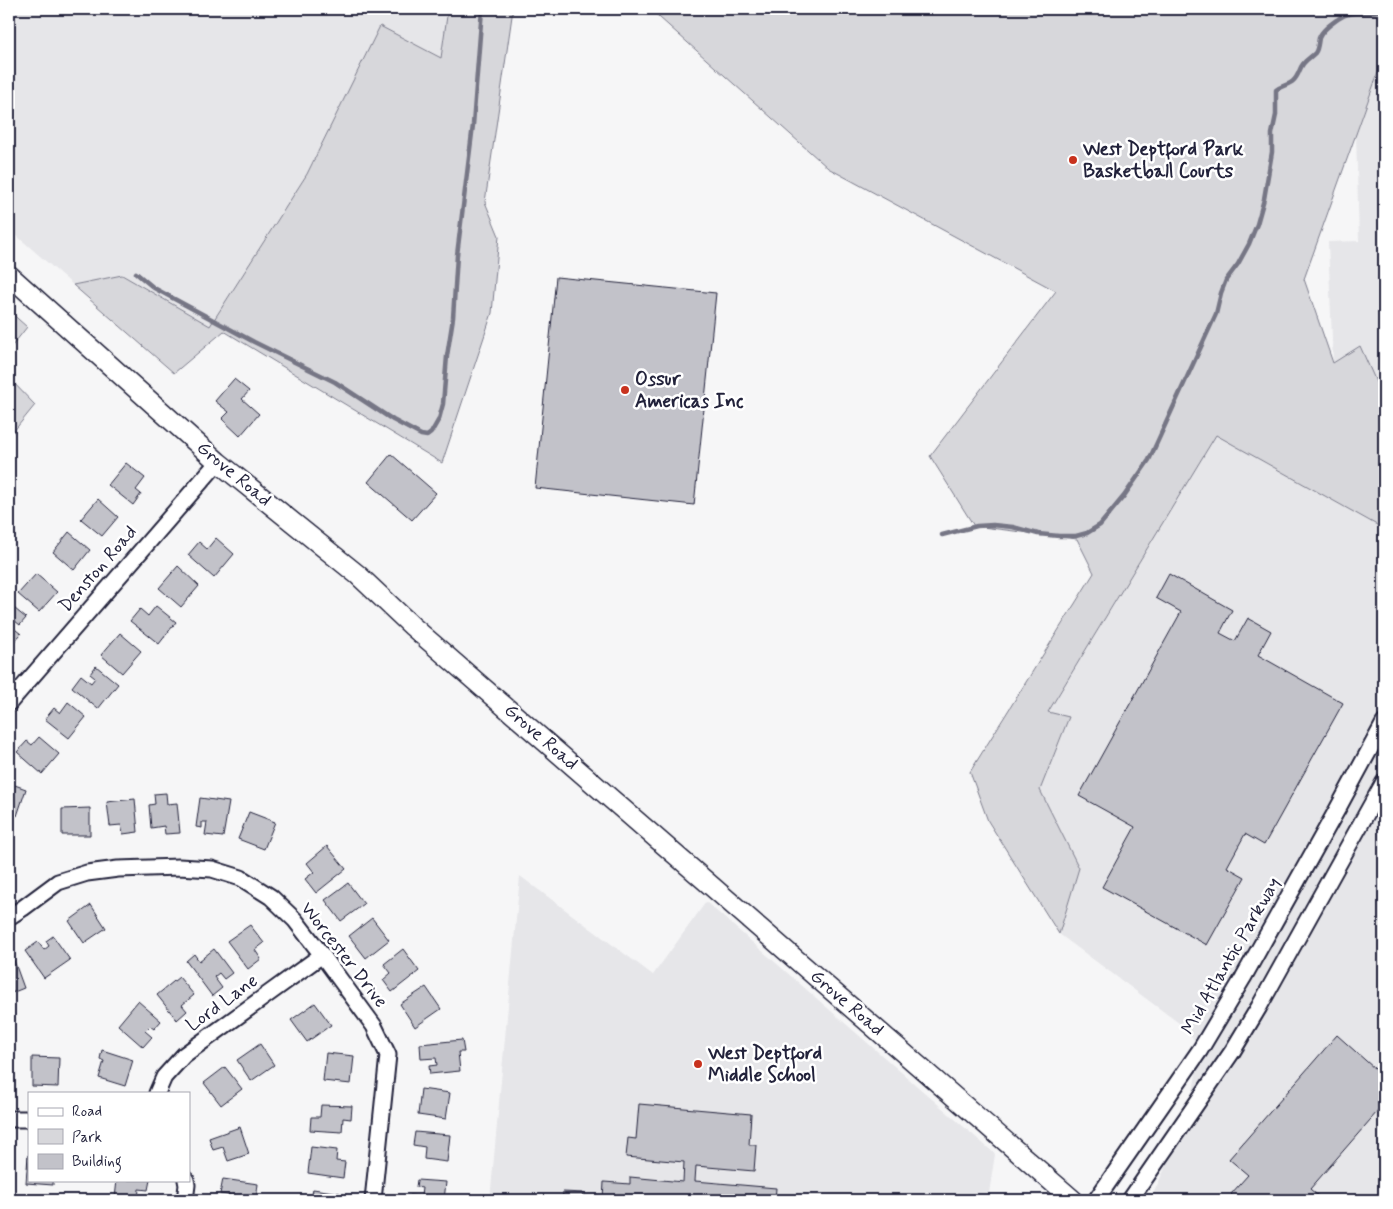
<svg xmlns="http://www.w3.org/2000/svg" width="1393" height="1209" font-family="Mynerve,sans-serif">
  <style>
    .built { fill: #e6e6e9 }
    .green { fill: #d7d7db; stroke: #7c7c8b }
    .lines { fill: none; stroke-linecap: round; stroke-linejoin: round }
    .stream { stroke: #767685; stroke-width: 4.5 }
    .building { fill: #c2c2c9; stroke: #22223b }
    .minor-casing { stroke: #22223b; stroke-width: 19 }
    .major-casing { stroke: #22223b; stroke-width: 22 }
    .minor { stroke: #fff; stroke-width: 15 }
    .major { stroke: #fff; stroke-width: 19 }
    .poi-dot { fill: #c8321e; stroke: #fff; stroke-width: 2 }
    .labels { text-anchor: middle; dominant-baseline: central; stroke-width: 5; stroke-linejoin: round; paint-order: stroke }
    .poi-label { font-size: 19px; font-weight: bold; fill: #22223b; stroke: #fff; text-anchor: start }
    .street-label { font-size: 19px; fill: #22223b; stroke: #fff }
  </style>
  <rect width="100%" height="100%" fill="#f6f6f7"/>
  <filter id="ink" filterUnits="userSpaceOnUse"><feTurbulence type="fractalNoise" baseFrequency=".02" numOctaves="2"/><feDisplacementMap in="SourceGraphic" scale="10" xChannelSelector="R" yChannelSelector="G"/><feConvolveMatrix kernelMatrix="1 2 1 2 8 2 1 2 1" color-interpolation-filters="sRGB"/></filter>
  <g filter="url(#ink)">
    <path class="built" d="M 9,9 L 448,9 L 441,58 L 380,27 L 307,174 L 210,326 L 122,275 L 73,285 L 9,229 Z
      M 1384,56 L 1384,1200 L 1155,1200 L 1154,1192 L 1189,1115 L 1200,1050 L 1187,1029 L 1059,934 L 1079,868 L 1040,790 L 1069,718 L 1048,713 L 1216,435 L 1384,529 L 1333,364 L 1328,242 L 1359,241 L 1356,134 Z
      M 520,876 L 653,975 L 706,902 L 995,1154 L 988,1200 L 490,1200 Z"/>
    <path class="green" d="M 448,9 L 513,9 L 485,202 L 499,236 L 492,313 L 442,463 L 224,331 L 174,373 L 73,285 L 122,275 L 210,326 L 307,174 L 380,26 L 441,58 Z
      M 650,9 L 1384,9 L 1384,56 L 1304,279 L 1333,363 L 1360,346 L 1381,393 L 1384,529 L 1216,435 L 1048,712 L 1069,717 L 1040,790 L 1079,868 L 1059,934 L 988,821 L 970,772 L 1094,573 L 1077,539 L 974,526 L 930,456 L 1056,291 L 828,168 Z
      M 9,311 L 27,327 L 9,350 Z
      M 9,378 L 35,405 L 9,437 Z"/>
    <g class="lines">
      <path class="stream" d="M 136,273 L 154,288 L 254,342 L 335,382 L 393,420 L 421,435 L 427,436 L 431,433 L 439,419 L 443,404 L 447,356 L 453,318 L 457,255 L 473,125 L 482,9
        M 942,535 L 977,526 L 993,525 L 1013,527 L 1038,534 L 1059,536 L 1076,536 L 1087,533 L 1100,525 L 1124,496 L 1149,460 L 1216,314 L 1221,293 L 1226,280 L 1238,264 L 1249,244 L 1257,224 L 1264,199 L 1272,152 L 1272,134 L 1276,115 L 1276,90 C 1282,85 1289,85 1293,81 C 1299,76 1299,69 1303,64 C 1306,60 1311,57 1315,53 C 1318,49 1318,43 1319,38 C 1322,30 1331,24 1338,19 C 1354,7 1368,17 1383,9"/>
    </g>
    <path class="building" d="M 556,277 L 716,293 L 694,505 L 535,488 Z
      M 234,379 L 249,391 L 242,399 L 259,414 L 240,436 L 222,419 L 229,412 L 215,401 Z
      M 391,454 L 436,493 L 412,520 L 368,482 Z
      M 126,463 L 145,478 L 136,490 L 141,494 L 133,505 L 108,485 Z
      M 98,499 L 118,517 L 102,536 L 81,519 Z
      M 69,532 L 90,550 L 74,570 L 53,552 Z
      M 216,538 L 234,554 L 214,578 L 188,555 L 199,542 L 207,549 Z
      M 178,566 L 199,586 L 181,607 L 159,588 Z
      M 36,574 L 57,592 L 39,612 L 18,594 Z
      M 1169,574 L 1232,610 L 1220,633 L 1235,641 L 1248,618 L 1271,631 L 1258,655 L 1343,703 L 1264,845 L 1245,834 L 1227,867 L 1245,877 L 1207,945 L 1102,887 L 1135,827 L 1079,796 L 1181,612 L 1156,598 Z
      M 9,604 L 26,618 L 20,625 L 15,621 L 11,626 L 21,634 L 11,645 L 9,643 Z
      M 156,606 L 176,622 L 159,644 L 130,621 L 140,609 L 148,616 Z
      M 120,633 L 141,651 L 122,673 L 101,655 Z
      M 96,666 L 118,684 L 98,709 L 72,687 L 81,675 L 91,683 L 95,678 L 90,674 Z
      M 68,702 L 86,717 L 69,738 L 45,719 L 54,708 L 60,713 Z
      M 39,737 L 59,754 L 42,774 L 17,752 L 27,741 L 32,745 Z
      M 9,783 L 26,789 L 17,816 L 9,813 Z
      M 166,793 L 167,804 L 177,803 L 180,833 L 165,834 L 164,826 L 151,828 L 149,805 L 155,804 L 154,794 Z
      M 200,798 L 229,802 L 223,837 L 205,835 L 207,822 L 202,822 L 202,828 L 196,827 Z
      M 135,799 L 138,832 L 123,834 L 121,825 L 110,826 L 107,802 Z
      M 90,808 L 90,835 L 62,835 L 62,809 Z
      M 249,812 L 275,822 L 264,849 L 238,839 Z
      M 9,843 L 14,843 L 13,871 L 9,871 Z
      M 327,846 L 346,869 L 316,893 L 305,879 L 314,872 L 307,863 Z
      M 348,883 L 364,904 L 341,921 L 325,900 Z
      M 91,905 L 106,928 L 84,943 L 69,921 Z
      M 372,918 L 389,940 L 366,958 L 349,936 Z
      M 250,925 L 264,943 L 255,950 L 261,959 L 248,969 L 227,941 Z
      M 53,936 L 70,960 L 44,978 L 25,951 L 38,942 L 44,950 L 49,946 L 46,941 Z
      M 214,949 L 232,973 L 224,979 L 219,973 L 214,977 L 222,988 L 212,996 L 186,961 L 194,954 L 199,961 Z
      M 403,949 L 419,971 L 392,992 L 383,980 L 391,973 L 384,964 Z
      M 12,955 L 24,988 L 9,994 L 9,956 Z
      M 179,977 L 194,995 L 182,1005 L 187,1011 L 177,1020 L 157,995 Z
      M 426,987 L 441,1009 L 415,1027 L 400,1004 Z
      M 138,1001 L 161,1021 L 154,1029 L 150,1026 L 145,1031 L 152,1037 L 143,1047 L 118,1025 Z
      M 315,1003 L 331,1025 L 307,1042 L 291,1020 Z
      M 1337,1035 L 1384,1077 L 1384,1104 L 1310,1189 L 1323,1200 L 1237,1200 L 1231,1194 L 1248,1175 L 1229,1159 Z
      M 462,1040 L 464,1052 L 458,1052 L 460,1071 L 430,1074 L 429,1066 L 437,1065 L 436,1058 L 421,1059 L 420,1044 Z
      M 260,1044 L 274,1065 L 251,1081 L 237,1060 Z
      M 102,1050 L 133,1060 L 125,1086 L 99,1078 L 104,1061 L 100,1059 Z
      M 326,1053 L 354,1056 L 351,1084 L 323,1081 Z
      M 32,1057 L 59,1058 L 58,1087 L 32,1086 Z
      M 225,1067 L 242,1089 L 221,1105 L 204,1083 Z
      M 421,1089 L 450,1093 L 446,1119 L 418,1115 Z
      M 639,1104 L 751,1114 L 749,1145 L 756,1145 L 754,1171 L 696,1166 L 695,1181 L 776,1188 L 775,1200 L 603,1200 L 604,1182 L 630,1184 L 630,1177 L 683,1182 L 684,1162 L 626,1157 L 628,1138 L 636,1139 Z
      M 321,1105 L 352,1106 L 351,1119 L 343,1118 L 342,1132 L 310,1130 L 311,1117 L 320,1117 Z
      M 240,1127 L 249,1154 L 228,1161 L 223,1147 L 213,1150 L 209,1138 Z
      M 415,1132 L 450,1135 L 447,1162 L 424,1159 L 425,1147 L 413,1145 Z
      M 311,1147 L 337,1150 L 336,1161 L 345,1162 L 343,1178 L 308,1173 Z
      M 28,1155 L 29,1180 L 53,1180 L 53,1185 L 26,1183 Z
      M 223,1179 L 258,1184 L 256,1200 L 234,1200 L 235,1196 L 220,1194 Z
      M 117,1180 L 150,1180 L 148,1190 L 139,1189 L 138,1200 L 115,1198 Z
      M 417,1180 L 446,1182 L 444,1200 L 409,1200 L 410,1195 L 421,1196 L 422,1188 L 416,1187 Z
      M 313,1189 L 340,1193 L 339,1200 L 311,1200 Z
      M 563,1192 L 583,1193 L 582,1200 L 562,1200 Z"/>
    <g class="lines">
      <g class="minor-casing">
        <path id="minor" d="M 9,703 L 218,462
          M 9,917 L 23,908 L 58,882 L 87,873 L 118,869 L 179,867 L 212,869 L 241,878 L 271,897 L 295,920 L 322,955 L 374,1026 L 388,1055 L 373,1200
          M 157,1093 L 164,1077 L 184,1055 L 322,955
          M 9,1119 L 29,1119
          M 185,1200 L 187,1185 L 186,1180
          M 1096,1200 L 1200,1050 L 1243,978 L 1338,808 L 1384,723
          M 1130,1200 L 1232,1052 L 1259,1007 L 1384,782"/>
      </g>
      <g class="major-casing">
        <path id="major" d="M 9,275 L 218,462 L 358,575 L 412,626 L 1073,1200"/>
      </g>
      <use href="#minor" class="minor"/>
      <use href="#major" class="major"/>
    </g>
  </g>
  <g class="poi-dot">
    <circle cx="1073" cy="160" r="5"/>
    <circle cx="625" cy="390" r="5"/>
    <circle cx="698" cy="1064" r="5"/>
  </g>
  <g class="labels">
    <g class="poi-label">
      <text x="1083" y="149">West Deptford Park<tspan x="1083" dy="22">Basketball Courts</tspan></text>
      <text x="635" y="379">Ossur<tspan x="635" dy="22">Americas Inc</tspan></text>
      <text x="708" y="1053">West Deptford<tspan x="708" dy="22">Middle School</tspan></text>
    </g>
    <g class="street-label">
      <text transform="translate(234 474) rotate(40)">Grove Road</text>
      <text transform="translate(98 569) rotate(-49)">Denston Road</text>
      <text transform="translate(541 737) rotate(41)">Grove Road</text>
      <text transform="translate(344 955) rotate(52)">Worcester Drive</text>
      <text transform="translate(1231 956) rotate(-60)">Mid Atlantic Parkway</text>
      <text transform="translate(222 1003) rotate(-36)">Lord Lane</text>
      <text transform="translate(847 1003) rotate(41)">Grove Road</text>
    </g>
  </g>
  <rect width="1393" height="1209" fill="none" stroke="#fff" stroke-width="30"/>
  <rect x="15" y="15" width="1363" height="1179" fill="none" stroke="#22223b" stroke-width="2" filter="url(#ink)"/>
  <rect x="28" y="1092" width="162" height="90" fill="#ffffff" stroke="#a7a7b1"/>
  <rect x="38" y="1108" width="25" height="8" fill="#ffffff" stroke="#a7a7b1"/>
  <text x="72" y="1116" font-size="15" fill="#22223b">Road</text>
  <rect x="38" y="1129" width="25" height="15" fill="#d7d7db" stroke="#a7a7b1"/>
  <text x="72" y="1142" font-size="15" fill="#22223b">Park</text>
  <rect x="38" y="1154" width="25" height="15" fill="#c2c2c9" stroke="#a7a7b1"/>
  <text x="72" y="1166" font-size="15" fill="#22223b">Building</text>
</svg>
